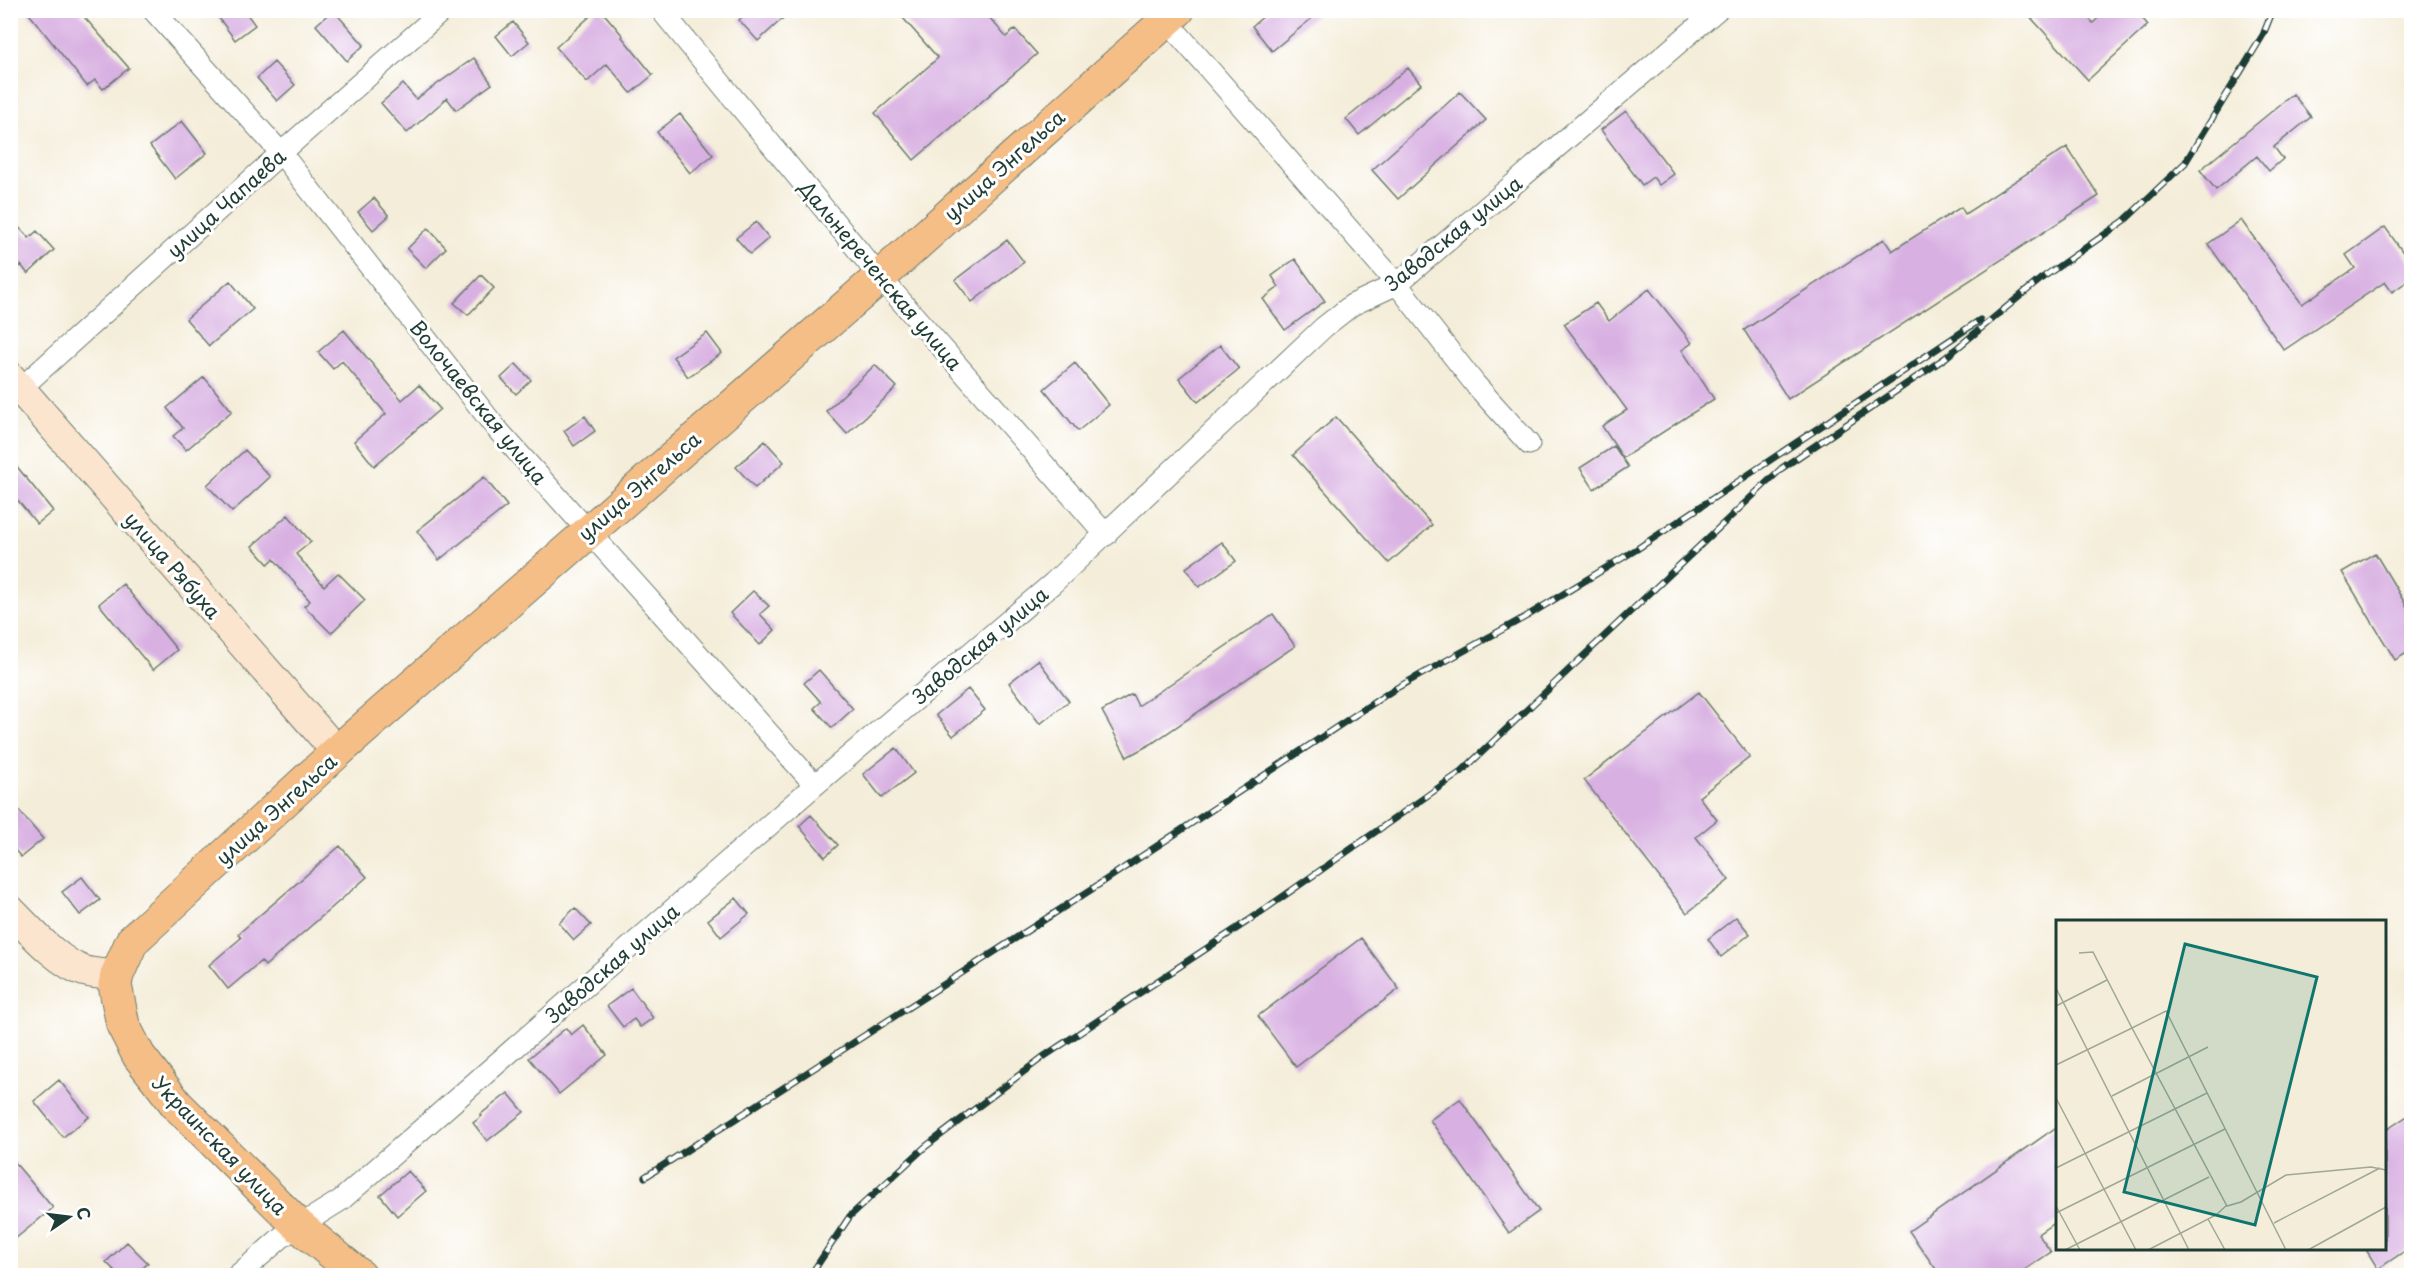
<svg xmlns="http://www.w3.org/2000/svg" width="2422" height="1286" font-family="'Playpen Sans',sans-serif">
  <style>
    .building { fill: #d8b0e2 }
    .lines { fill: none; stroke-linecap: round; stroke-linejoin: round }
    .street-casing { stroke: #6a7b6e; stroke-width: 23 }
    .secondary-casing { stroke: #6a7b6e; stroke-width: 32 }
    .primary-casing { stroke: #6a7b6e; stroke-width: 35 }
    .street { stroke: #fff; stroke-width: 21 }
    .secondary { stroke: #fbe5cf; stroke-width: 30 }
    .primary { stroke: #f6be87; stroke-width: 33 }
    .rail-casing { stroke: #1f3d34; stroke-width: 7 }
    .rail { stroke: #fff; stroke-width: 4.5; stroke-dasharray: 14; stroke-linecap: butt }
    .labels { text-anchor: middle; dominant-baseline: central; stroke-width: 6; stroke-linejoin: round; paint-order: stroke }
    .street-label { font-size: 20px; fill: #1f3d34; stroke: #fff }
    .inset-road { fill: none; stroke: #9fa797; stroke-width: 1.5 }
    .view { fill: #0f766e; fill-opacity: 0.15; stroke: #0f766e; stroke-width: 3 }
    .inset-edge { fill: none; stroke: #1f3d34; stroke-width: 3 }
  </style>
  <rect width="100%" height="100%" fill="#fff"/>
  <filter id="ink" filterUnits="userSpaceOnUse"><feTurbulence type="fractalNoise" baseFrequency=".0167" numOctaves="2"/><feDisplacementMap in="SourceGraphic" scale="12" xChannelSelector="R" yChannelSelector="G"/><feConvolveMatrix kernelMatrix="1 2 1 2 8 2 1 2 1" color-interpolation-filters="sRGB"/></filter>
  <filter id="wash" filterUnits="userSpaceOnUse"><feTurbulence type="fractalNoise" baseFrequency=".008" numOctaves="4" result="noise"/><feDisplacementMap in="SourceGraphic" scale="24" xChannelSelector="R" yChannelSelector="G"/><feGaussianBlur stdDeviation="1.35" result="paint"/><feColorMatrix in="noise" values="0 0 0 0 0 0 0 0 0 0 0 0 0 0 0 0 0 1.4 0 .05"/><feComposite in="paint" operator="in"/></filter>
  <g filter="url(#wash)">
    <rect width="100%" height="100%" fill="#f4edd9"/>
    <g id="blocks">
      <path class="building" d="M 26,10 L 78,10 L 129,68 L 103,89 L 95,80 L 87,86 Z
        M 213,10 L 244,10 L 255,25 L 235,40 Z
        M 333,10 L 364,45 L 347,61 L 316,25 Z
        M 597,10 L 601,10 L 623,36 L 622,37 L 653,75 L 631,93 L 607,64 L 587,82 L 556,47 Z
        M 749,10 L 792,10 L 758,41 L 739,20 Z
        M 896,10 L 983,10 L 1006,37 L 1015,29 L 1037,54 L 914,160 L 875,113 L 938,58 Z
        M 1271,10 L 1322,10 L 1272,51 L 1252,26 Z
        M 2024,10 L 2082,10 L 2093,23 L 2107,10 L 2135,10 L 2148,25 L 2088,80 Z
        M 513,22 L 529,42 L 512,56 L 496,36 Z
        M 474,58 L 492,84 L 456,110 L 447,98 L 407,133 L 381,103 L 403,84 L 416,99 Z
        M 274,62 L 295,85 L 277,101 L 257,78 Z
        M 1408,68 L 1421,84 L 1359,135 L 1346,119 Z
        M 1460,92 L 1486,120 L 1398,199 L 1372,170 Z
        M 2293,94 L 2311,117 L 2274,147 L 2283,159 L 2269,171 L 2257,156 L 2216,190 L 2200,170 Z
        M 1626,111 L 1674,174 L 1659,185 L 1653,177 L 1642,185 L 1601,130 Z
        M 680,114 L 713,155 L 690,173 L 657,132 Z
        M 182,121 L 207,153 L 175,179 L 150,146 Z
        M 2067,147 L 2099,196 L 1788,399 L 1744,330 L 1884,239 L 1892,251 L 1961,207 L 1965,214 Z
        M 374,198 L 389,216 L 373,230 L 358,212 Z
        M 10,218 L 29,238 L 37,231 L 54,250 L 28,274 L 21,265 L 10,275 Z
        M 2241,220 L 2302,304 L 2355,268 L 2346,255 L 2385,227 L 2412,265 L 2412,278 L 2392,292 L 2385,282 L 2284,350 L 2208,244 Z
        M 756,222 L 769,238 L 750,254 L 736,238 Z
        M 428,228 L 446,248 L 426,268 L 407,249 Z
        M 1007,240 L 1024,262 L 972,302 L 955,280 Z
        M 1295,259 L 1325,301 L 1285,330 L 1263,299 L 1279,287 L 1272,276 Z
        M 481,275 L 494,288 L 468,315 L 454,303 Z
        M 230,281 L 253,309 L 209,346 L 186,319 Z
        M 1649,289 L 1692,343 L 1682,350 L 1714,399 L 1623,458 L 1602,426 L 1627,410 L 1564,324 L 1596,303 L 1609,321 Z
        M 344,330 L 402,400 L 419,385 L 440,409 L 374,466 L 354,441 L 386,414 L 342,361 L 333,369 L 318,352 Z
        M 707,333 L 722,353 L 688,377 L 673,357 Z
        M 1220,345 L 1239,369 L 1198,402 L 1179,378 Z
        M 1075,363 L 1109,405 L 1078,431 L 1044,389 Z
        M 516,364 L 531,380 L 516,394 L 501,378 Z
        M 875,365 L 897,387 L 847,434 L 826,411 Z
        M 204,377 L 232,411 L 186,450 L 173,436 L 183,428 L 167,408 Z
        M 585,416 L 595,431 L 574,446 L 564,431 Z
        M 1336,417 L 1432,525 L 1389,563 L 1293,455 Z
        M 765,441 L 784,462 L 755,488 L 736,467 Z
        M 1614,446 L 1628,467 L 1594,489 L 1580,468 Z
        M 245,450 L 270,477 L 232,512 L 207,485 Z
        M 10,458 L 53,511 L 37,524 L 10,491 Z
        M 484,477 L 507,506 L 439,560 L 417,531 Z
        M 288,515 L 311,542 L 296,554 L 324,586 L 338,573 L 365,600 L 331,633 L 304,606 L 310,601 L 274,559 L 268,564 L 252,546 Z
        M 1222,542 L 1236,561 L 1199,587 L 1186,568 Z
        M 2375,553 L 2412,615 L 2412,650 L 2395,660 L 2342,572 Z
        M 123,584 L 177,650 L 153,670 L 99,604 Z
        M 753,591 L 769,606 L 760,614 L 775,630 L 760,645 L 730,613 Z
        M 1273,614 L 1295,646 L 1151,744 L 1127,757 L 1102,711 L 1132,694 L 1138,706 Z
        M 1038,660 L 1069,701 L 1040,724 L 1009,683 Z
        M 819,670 L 853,709 L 832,728 L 814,708 L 821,702 L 804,683 Z
        M 968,689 L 985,710 L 953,736 L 936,715 Z
        M 1699,692 L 1750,757 L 1699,797 L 1717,820 L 1696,837 L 1729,880 L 1687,913 L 1584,780 Z
        M 896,748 L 914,773 L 882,798 L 863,774 Z
        M 10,800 L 43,839 L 21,857 L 10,845 Z
        M 811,815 L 838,845 L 825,857 L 799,826 Z
        M 340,846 L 367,877 L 265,966 L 261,961 L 228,989 L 209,965 L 241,938 L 238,934 Z
        M 82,877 L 100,900 L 80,915 L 62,892 Z
        M 736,898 L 749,914 L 721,937 L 708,920 Z
        M 575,908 L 591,925 L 574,940 L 559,923 Z
        M 1736,917 L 1750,934 L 1721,957 L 1708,939 Z
        M 1361,938 L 1399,989 L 1296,1067 L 1258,1016 Z
        M 631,988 L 653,1018 L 640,1027 L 634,1019 L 623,1027 L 607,1006 Z
        M 583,1025 L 607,1055 L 559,1094 L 529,1058 L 566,1028 L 571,1035 Z
        M 59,1080 L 89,1117 L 63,1137 L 34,1101 Z
        M 508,1093 L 524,1112 L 487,1141 L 473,1123 L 482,1116 L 481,1114 Z
        M 1460,1099 L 1539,1211 L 1509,1233 L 1430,1120 Z
        M 2412,1113 L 2412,1246 L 2378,1269 L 2365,1248 L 2385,1248 L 2385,1131 Z
        M 2058,1126 L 2058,1220 L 2038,1234 L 2051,1252 L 2017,1275 L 1940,1275 L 1909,1231 Z
        M 10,1157 L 53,1208 L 10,1243 Z
        M 408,1171 L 426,1191 L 397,1216 L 380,1195 Z
        M 127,1242 L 148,1263 L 136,1275 L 119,1275 L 106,1262 Z"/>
    </g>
  </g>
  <g filter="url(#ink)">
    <use href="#blocks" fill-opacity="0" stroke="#6a7b6e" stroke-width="1.5"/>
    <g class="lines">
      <g class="street-casing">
        <path id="street" d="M 153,10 L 281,153 L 496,428 L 815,785
          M 661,10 L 880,277 L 1106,535
          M 1159,12 L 1397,284 L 1475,384 L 1529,444
          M 10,398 L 281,153 L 443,10
          M 237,1276 L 283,1236 L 341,1200 L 815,785 L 1053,583 L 1324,327 L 1352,305 L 1397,284 L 1717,10"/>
      </g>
      <g class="secondary-casing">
        <path id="secondary" d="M 10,377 L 337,752
          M 10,910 C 29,929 58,963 84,971 C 94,974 106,974 117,975"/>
      </g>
      <g class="primary-casing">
        <path id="primary" d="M 360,1276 L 299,1226 L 177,1105 L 139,1056 L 123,1025 L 115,985 L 117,975 L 132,941 L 337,752 L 880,277 L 1178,10"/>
      </g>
      <use href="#street" class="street"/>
      <use href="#secondary" class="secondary"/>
      <use href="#primary" class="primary"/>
      <g class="rail-casing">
        <path id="rail" d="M 645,1177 L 1092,889 L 1393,690 L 1527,616 L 1637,549 L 1980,320
          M 810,1276 L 850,1216 L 925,1147 L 1043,1057 L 1248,921 L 1461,772 L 1782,468 L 1945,358 L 2042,278 L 2124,221 L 2185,163 L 2263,35 L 2273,10"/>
      </g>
      <use href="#rail" class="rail"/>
    </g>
  </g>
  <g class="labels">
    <g class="street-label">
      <text transform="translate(1004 165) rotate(-42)">улица Энгельса</text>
      <text transform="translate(226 203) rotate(-42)">улица Чапаева</text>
      <text transform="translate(1453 233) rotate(-39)">Заводская улица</text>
      <text transform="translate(881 275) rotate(50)">Дальнереченская улица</text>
      <text transform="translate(479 402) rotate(51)">Волочаевская улица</text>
      <text transform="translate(639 486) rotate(-41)">улица Энгельса</text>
      <text transform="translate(173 565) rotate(49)">улица Рябуха</text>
      <text transform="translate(980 645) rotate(-40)">Заводская улица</text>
      <text transform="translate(276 809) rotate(-42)">улица Энгельса</text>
      <text transform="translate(612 963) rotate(-41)">Заводская улица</text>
      <text transform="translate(220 1145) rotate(46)">Украинская улица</text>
    </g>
  </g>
  <g transform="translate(2056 920)">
    <rect width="330" height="330" fill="#f4edd9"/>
    <path class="inset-road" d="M 23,33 L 37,32 L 76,108 L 110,91 L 230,330M 0,68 L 133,330M 0,86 L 51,60M 0,145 L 76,108 L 171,286 L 185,282 L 230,255 L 315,247 L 330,250M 56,176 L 152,127M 0,178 L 80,330M 0,248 L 151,173M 0,286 L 24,330M 0,293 L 169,209M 152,299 L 169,330M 218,303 L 324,248M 9,330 L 153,257M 92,330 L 160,295 L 171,285M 252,330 L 330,287"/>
    <path class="view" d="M 129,24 L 261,57 L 199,305 L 68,272 Z"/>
    <rect width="330" height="330" class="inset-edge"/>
  </g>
  <rect width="2422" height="1286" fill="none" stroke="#fff" stroke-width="36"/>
  <g transform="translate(69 1217) rotate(76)" stroke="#ffffff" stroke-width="4.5" paint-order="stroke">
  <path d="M0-4.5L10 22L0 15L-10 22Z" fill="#1f3d34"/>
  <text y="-9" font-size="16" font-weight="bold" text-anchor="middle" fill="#1f3d34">С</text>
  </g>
</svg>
